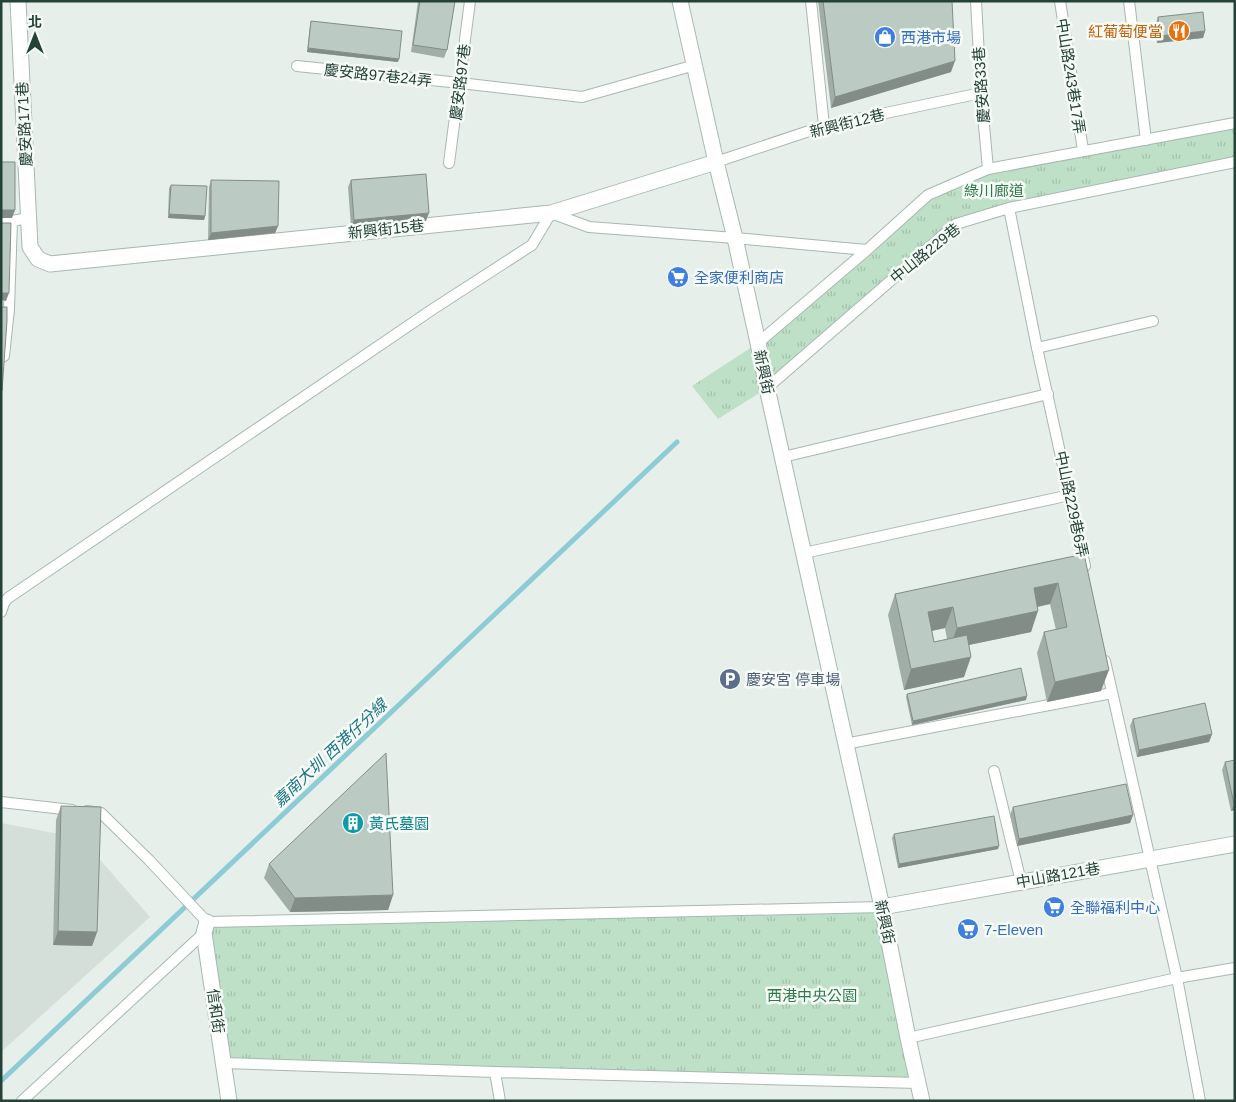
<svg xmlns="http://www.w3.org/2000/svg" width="1236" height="1102" font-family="Helvetica,'Noto Sans TC',sans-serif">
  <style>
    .built { fill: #d4dfd9 }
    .park { fill: url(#park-tufts) }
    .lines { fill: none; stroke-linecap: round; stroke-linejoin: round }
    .stream { stroke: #8dccd4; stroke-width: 5 }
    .service-casing { stroke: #a8b8b1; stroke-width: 12 }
    .minor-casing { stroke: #a8b8b1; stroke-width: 17 }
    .service { stroke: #fff; stroke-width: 10 }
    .minor { stroke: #fff; stroke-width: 15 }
    .wall { fill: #a1aea8; fill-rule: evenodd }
    .shaded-wall { fill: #838d88 }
    .building { fill: #bbcac3; stroke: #838d88 }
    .labels { text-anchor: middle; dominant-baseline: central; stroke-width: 5; stroke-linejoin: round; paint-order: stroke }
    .food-label { font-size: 15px; fill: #c56008; stroke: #f6fbf8; text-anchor: end }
    .shop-label { font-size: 15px; fill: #366cbe; stroke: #f6fbf8; text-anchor: start }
    .street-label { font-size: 15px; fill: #244238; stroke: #f6fbf8 }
    .park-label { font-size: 15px; fill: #2d7947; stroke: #f6fbf8 }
    .service-label { font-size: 15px; fill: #4e5e75; stroke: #f6fbf8; text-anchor: start }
    .culture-label { font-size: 15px; fill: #0d838f; stroke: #f6fbf8; text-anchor: start }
    .water-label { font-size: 16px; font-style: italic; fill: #1c737f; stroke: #f6fbf8 }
  </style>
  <defs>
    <pattern id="park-tufts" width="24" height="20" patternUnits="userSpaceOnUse" patternTransform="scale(1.25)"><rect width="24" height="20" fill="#bee0c6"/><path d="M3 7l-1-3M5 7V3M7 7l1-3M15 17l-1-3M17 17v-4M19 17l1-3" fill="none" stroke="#a3c1ab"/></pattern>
  </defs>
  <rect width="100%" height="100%" fill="#e6efea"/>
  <path class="built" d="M 1,823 L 81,838 L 150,917 L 1,1052 Z"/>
  <path class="park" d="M 1235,123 L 1235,162 L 956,224 L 767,388 L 718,419 L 692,386 L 758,343 L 928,195 L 988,169 Z
    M 882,907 L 919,1083 L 224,1063 L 207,922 Z"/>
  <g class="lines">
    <path class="stream" d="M 1,1081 L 677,442"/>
    <g class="service-casing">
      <path id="service" d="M 811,1 L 824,126
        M 976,1 L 981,93 L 988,169
        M 1060,1 L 1083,150
        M 1129,1 L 1146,140
        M 297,66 L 460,83 L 582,97 L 695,65
        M 716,162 L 824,126 L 981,93
        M 449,163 L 470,1
        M 1009,208 L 1037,348 L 1085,566
        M 1,220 L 12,221
        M 758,343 L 867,250 L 928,195 L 988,169 L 1235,123
        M 1037,348 L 1153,321
        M 4,356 L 9,309 L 12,221 L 28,218
        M 767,388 L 956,224 L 1009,208 L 1235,162
        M 783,457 L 1048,394
        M 804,553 L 1070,495
        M 1,612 L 4,603 L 8,598 L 433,309 L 532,245 L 551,213 L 589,227 L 735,238 L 867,250
        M 1105,661 L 1177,978 L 1200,1101
        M 845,744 L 1112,693
        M 994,771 L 1021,882
        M 1,802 L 72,810
        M 87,811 L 101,813 L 149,860 L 207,922 L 882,907
        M 908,1038 L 1177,978 L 1235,968
        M 224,1063 L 495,1072 L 919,1083
        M 495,1072 L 500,1101
        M 22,1101 L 204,933"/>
    </g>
    <g class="minor-casing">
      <path id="minor" d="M 18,1 L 30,247 L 38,259 L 50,264 L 551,213 L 716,162
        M 680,1 L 716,162 L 735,238 L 758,343 L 767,388 L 882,907 L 908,1038 L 922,1101
        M 882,907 L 1235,844
        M 207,922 L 204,933 L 229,1101"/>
    </g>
    <use href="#service" class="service"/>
    <use href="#minor" class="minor"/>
  </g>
  <path class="wall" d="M 418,1 L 455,1 L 447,50 L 444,58 L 411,52 Z
    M 818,1 L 952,1 L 951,72 L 831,108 Z
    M 1158,17 L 1205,31 L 1203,38 L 1157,43 L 1155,25 Z
    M 311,21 L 398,62 L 307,52 L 310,25 Z
    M 211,180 L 278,226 L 275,233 L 208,240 L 209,187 Z
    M 351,180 L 426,221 L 351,227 L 348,187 Z
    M 171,185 L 205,216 L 204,220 L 168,218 L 169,188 Z
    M 1084,554 L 1101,691 L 1047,702 L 1037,653 L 1044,632 L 1056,630 L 1050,604 L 1038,607 L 1031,632 L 969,645 L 964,677 L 904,690 L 888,615 L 895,594 ZM 945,628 L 947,639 L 934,642 L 932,631 Z
    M 907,694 L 1026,700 L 912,725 L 906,697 Z
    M 1133,719 L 1212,734 L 1209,742 L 1137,757 L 1130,726 Z
    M 1235,760 L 1235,810 L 1231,811 L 1222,770 L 1225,762 Z
    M 61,806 L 97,932 L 92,946 L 53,945 L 56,820 Z
    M 1013,807 L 1133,815 L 1130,823 L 1017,846 L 1010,815 Z
    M 894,834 L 998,849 L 898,868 L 892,838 Z
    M 269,864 L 393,895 L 388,910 L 290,912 L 264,878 Z"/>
  <path class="shaded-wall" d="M 1205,31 L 1203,38 L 1157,43 L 1159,36 Z
    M 308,48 L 399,59 L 398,62 L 307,52 Z
    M 955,61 L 951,72 L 831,108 L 835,97 Z
    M 1,210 L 15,210 L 12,218 L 1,218 Z
    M 429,213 L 426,221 L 351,227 L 354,220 Z
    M 169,214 L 205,216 L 204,220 L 168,218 Z
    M 278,226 L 275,233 L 208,240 L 211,233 Z
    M 1,293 L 9,293 L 6,301 L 1,300 Z
    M 1058,583 L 1050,604 L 1026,609 L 1034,588 Z
    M 953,607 L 945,628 L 921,633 L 928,612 Z
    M 1038,611 L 1031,632 L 949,649 L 957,628 Z
    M 971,657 L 964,677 L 904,690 L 911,669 Z
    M 1109,670 L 1101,691 L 1047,702 L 1055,682 Z
    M 1027,696 L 1026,700 L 912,725 L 913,721 Z
    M 1212,734 L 1209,742 L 1137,757 L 1139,750 Z
    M 1234,804 L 1235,804 L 1235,810 L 1231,811 Z
    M 1133,815 L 1130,823 L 1017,846 L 1019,839 Z
    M 999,846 L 998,849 L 898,868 L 899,864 Z
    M 393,895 L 388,910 L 290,912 L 295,898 Z
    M 58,931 L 97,932 L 92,946 L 53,945 Z"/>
  <path class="building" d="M 420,1 L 455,1 L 447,50 L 413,45 Z
    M 823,1 L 952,1 L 955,61 L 835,97 Z
    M 1203,12 L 1205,31 L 1159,36 L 1158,17 Z
    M 311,21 L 402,31 L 399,59 L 308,48 Z
    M 1,162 L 15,162 L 15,210 L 1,210 Z
    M 426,174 L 429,213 L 354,220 L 351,180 Z
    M 211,180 L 279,181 L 278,226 L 211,233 Z
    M 171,185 L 207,186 L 205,216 L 169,214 Z
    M 1,223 L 11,223 L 9,293 L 1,293 Z
    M 1,307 L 7,307 L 7,321 L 2,391 L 1,391 Z
    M 1084,554 L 1109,670 L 1055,682 L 1044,632 L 1067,627 L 1058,583 L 1034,588 L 1038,611 L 957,628 L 953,607 L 928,612 L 934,642 L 967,635 L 971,657 L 911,669 L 895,594 Z
    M 1021,668 L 1027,696 L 913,721 L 907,694 Z
    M 1205,703 L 1212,734 L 1139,750 L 1133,719 Z
    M 386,753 L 393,895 L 295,898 L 269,864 Z
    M 1235,760 L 1235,804 L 1234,804 L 1225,762 Z
    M 1126,784 L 1133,815 L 1019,839 L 1013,807 Z
    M 61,806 L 101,807 L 97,932 L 58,931 Z
    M 994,816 L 999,846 L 899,864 L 894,834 Z"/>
  <defs>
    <g id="restaurant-disc" transform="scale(1.125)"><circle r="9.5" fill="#e8710a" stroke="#f6fbf8"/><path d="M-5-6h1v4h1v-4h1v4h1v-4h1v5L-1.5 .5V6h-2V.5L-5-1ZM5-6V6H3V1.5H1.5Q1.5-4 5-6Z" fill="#fff"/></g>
    <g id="shop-disc" transform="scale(1.125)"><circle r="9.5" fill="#3f7fe0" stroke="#f6fbf8"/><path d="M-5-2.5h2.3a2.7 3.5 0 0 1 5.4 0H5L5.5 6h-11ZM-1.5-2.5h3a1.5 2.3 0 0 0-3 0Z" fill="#fff"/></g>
    <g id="supermarket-disc" transform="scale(1.125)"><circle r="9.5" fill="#3f7fe0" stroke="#f6fbf8"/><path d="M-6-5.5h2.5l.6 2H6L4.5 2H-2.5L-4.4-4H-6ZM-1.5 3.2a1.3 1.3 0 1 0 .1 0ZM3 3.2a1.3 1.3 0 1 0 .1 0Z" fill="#fff"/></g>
    <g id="parking-disc" transform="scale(1.125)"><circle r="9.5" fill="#5c6f8a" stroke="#f6fbf8"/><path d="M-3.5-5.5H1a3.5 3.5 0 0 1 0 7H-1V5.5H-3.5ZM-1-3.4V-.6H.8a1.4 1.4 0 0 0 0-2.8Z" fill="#fff"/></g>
    <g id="building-disc" transform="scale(1.125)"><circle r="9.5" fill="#0f9aa8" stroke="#f6fbf8"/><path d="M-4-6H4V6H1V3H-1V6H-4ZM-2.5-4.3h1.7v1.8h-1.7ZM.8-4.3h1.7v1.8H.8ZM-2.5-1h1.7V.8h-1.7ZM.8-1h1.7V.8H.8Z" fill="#fff"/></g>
  </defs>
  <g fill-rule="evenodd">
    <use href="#restaurant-disc" x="1179" y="31"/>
    <use href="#shop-disc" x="885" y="37"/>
    <use href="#supermarket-disc" x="678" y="277"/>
    <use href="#parking-disc" x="730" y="679"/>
    <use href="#building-disc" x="353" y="823"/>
    <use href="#supermarket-disc" x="1054" y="907"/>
    <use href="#supermarket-disc" x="968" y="929"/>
  </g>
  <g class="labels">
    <g class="food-label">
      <text x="1163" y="31">紅葡萄便當</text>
    </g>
    <g class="shop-label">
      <text x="901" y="37">西港市場</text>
      <text x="694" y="277">全家便利商店</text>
      <text x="1070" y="907">全聯福利中心</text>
      <text x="984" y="929">7-Eleven</text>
    </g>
    <g class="street-label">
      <text transform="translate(378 75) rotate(6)">慶安路97巷24弄</text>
      <text transform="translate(1071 76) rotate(81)">中山路243巷17弄</text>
      <text transform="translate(460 82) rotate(-83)">慶安路97巷</text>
      <text transform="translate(981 85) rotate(-94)">慶安路33巷</text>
      <text transform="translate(847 123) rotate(-14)">新興街12巷</text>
      <text transform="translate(24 124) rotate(-93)">慶安路171巷</text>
      <text transform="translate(386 229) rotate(-6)">新興街15巷</text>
      <text transform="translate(925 253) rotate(-39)">中山路229巷</text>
      <text transform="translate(764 372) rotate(78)">新興街</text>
      <text transform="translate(1072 504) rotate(78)">中山路229巷6弄</text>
      <text transform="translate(1058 875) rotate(-10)">中山路121巷</text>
      <text transform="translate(885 922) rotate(78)">新興街</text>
      <text transform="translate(216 1011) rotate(82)">信和街</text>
    </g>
    <g class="park-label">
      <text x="994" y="190">綠川廊道</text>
      <text x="812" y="995">西港中央公園</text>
    </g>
    <g class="service-label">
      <text x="746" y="679">慶安宮 停車場</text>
    </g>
    <g class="culture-label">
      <text x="369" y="823">黃氏墓園</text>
    </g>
    <g class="water-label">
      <text transform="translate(330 753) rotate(-43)">嘉南大圳 西港仔分線</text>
    </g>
  </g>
  <rect width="1236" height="1102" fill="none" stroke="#244238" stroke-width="5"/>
  <g transform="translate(35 35)" stroke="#f6fbf8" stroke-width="4" paint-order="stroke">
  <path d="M0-4L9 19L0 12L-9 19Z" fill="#244238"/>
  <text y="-8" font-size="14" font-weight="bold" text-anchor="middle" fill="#244238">北</text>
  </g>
</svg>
